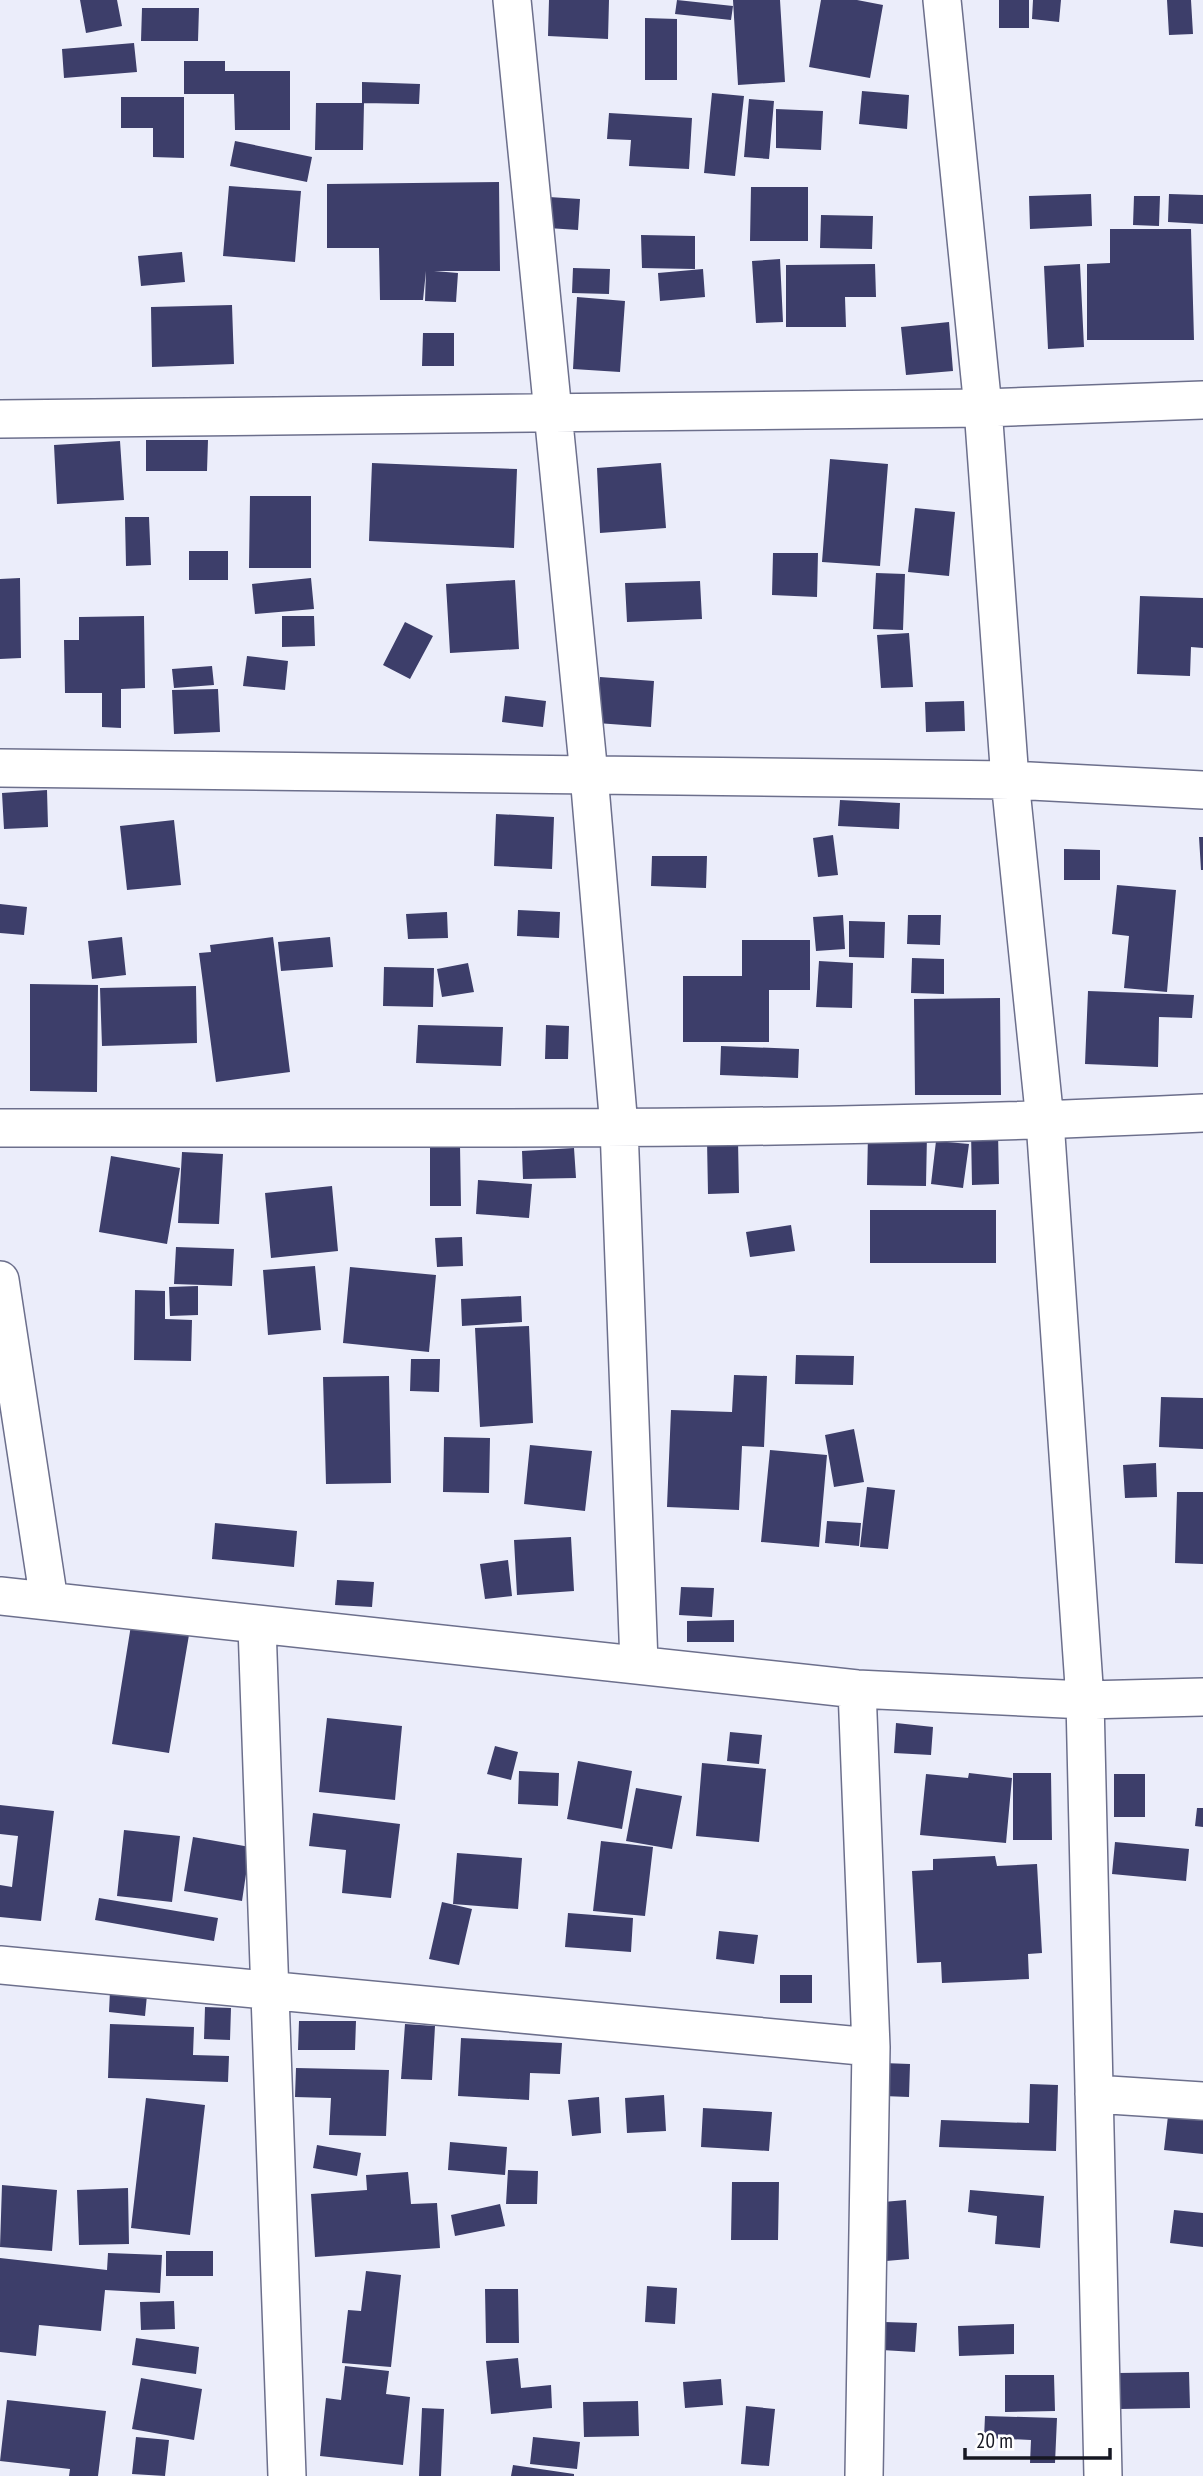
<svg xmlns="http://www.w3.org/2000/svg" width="1203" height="2476" font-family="'PT Sans Narrow',sans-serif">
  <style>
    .building { fill: #3d3e6a }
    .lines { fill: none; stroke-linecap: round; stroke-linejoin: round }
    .minor-casing { stroke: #6c6f8c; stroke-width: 40 }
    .minor { stroke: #fff; stroke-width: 37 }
  </style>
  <rect width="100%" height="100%" fill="#ebedfa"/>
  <path class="building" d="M 80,0 L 117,0 L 122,26 L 86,33 Z
    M 549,0 L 609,0 L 608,39 L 548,36 Z
    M 677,0 L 733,6 L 731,20 L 675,14 Z
    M 733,0 L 780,0 L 785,82 L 738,85 Z
    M 821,0 L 857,0 L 883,5 L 870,78 L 809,67 Z
    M 999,0 L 1029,0 L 1029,28 L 999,28 Z
    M 1033,0 L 1061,0 L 1059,22 L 1032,19 Z
    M 1167,0 L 1191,0 L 1193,34 L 1169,35 Z
    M 142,8 L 199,8 L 198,41 L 141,41 Z
    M 645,18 L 677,19 L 677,80 L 645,80 Z
    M 134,43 L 137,72 L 64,78 L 62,49 Z
    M 184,61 L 225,61 L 225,71 L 290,71 L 290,130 L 235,130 L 234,94 L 184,94 Z
    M 362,82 L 420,84 L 419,104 L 362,103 Z
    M 862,91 L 909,95 L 907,129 L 859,124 Z
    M 712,93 L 744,96 L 735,176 L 704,173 Z
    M 121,97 L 184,97 L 184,158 L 153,157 L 153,128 L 121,128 Z
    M 749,99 L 774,101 L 769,159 L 744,157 Z
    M 316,103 L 364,103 L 363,150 L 315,150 Z
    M 776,109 L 823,111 L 821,150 L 776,148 Z
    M 609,113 L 692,118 L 689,169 L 629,166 L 631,140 L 607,139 Z
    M 235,141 L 312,157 L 307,182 L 230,166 Z
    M 499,182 L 500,271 L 434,271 L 458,273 L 456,302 L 425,301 L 426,271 L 423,300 L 380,300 L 379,248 L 327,248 L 327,184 Z
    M 229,186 L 301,191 L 295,262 L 223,256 Z
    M 751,187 L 808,187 L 808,241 L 750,241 Z
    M 1091,194 L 1092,226 L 1030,229 L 1029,196 Z
    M 1169,194 L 1203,195 L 1203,224 L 1168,222 Z
    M 1134,196 L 1160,196 L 1159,226 L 1133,225 Z
    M 549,197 L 580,199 L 578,230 L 548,228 Z
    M 821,215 L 873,216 L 872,249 L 820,248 Z
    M 1110,229 L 1191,229 L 1194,340 L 1087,340 L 1087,264 L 1110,263 Z
    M 641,235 L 695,236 L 695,269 L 642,268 Z
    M 182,252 L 185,282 L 141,286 L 138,256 Z
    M 780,259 L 783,322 L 756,323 L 752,261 Z
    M 875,264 L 876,297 L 845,297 L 846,327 L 786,327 L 786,265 Z
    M 1080,264 L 1084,347 L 1048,349 L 1044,266 Z
    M 573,268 L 610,269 L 609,294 L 572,293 Z
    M 703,269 L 705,297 L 660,301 L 658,273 Z
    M 577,297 L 625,301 L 620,372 L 573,369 Z
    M 232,305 L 234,364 L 152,367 L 151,307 Z
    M 949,322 L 953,371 L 906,375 L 901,327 Z
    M 423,333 L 454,333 L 454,366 L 422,366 Z
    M 146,440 L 208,440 L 207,471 L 146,471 Z
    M 120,441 L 124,500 L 57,504 L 54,445 Z
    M 830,459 L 888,464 L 880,566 L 822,562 Z
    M 372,463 L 517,469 L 514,548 L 369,541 Z
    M 661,463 L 666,528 L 600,533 L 597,468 Z
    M 250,496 L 311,496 L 311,568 L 249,568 Z
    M 915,508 L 955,512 L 949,576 L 908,572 Z
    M 125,517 L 149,517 L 151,565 L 126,566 Z
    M 189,551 L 228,551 L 228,580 L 189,580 Z
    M 773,553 L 818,553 L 817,597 L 772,595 Z
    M 876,573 L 905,574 L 903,630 L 873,629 Z
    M 20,578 L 21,658 L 0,659 L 0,579 Z
    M 311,578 L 314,609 L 255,614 L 252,584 Z
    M 515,580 L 519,649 L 450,653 L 446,584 Z
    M 700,581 L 702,619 L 627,622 L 625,583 Z
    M 1140,596 L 1203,598 L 1203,648 L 1191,647 L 1190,676 L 1137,674 Z
    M 144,616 L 145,688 L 121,689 L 121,728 L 102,727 L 102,693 L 65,693 L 64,640 L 79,640 L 79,617 Z
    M 282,616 L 314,616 L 315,646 L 282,647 Z
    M 405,622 L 433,636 L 410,679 L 383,665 Z
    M 909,633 L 913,687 L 881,688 L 877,635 Z
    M 247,656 L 288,661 L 285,690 L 243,686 Z
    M 212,666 L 214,685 L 174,688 L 172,669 Z
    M 600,677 L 654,681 L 651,727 L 597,723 Z
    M 218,689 L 220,732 L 174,734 L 172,690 Z
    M 505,696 L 546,701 L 543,727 L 502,722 Z
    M 964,701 L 965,731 L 926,732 L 925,702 Z
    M 47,790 L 48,827 L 4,829 L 2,793 Z
    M 840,800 L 900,803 L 899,829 L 838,826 Z
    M 496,814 L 554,817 L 552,869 L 494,866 Z
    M 174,820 L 181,885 L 127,890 L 120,826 Z
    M 833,835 L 838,875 L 818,877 L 813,838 Z
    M 1199,837 L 1203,837 L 1203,870 L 1201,870 Z
    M 1064,849 L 1100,850 L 1100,880 L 1064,880 Z
    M 652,856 L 707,856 L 706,888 L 651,886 Z
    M 1117,885 L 1176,890 L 1167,992 L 1124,988 L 1129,936 L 1112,934 Z
    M 0,904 L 27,907 L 24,935 L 0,933 Z
    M 518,910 L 560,912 L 559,938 L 517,936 Z
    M 447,912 L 448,938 L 408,939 L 406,914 Z
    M 843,915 L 845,949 L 816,951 L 813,917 Z
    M 908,915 L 941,915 L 940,945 L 907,944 Z
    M 849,921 L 885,922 L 884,958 L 849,957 Z
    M 122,937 L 126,975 L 92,979 L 88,941 Z
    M 273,937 L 290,1072 L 216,1082 L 199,953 L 211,952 L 210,945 Z
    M 330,937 L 333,967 L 281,971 L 278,942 Z
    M 742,940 L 810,940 L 810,990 L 769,990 L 769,1042 L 683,1042 L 683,976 L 742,976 Z
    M 912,958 L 944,959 L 944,994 L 911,993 Z
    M 819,961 L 853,963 L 852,1008 L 816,1007 Z
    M 468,963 L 474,992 L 442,997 L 437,969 Z
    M 384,967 L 434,968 L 433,1007 L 383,1006 Z
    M 30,984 L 98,985 L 97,1092 L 30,1091 Z
    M 196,986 L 197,1043 L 102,1046 L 100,988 Z
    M 1088,991 L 1194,995 L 1192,1018 L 1159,1017 L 1158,1067 L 1085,1064 Z
    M 1000,998 L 1001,1095 L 915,1095 L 914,999 Z
    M 418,1025 L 503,1027 L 501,1066 L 416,1063 Z
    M 546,1025 L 569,1026 L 568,1059 L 545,1059 Z
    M 721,1046 L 799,1049 L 798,1078 L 720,1075 Z
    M 971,1131 L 998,1131 L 999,1184 L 972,1185 Z
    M 868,1133 L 927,1134 L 926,1186 L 867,1185 Z
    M 707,1140 L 738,1140 L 739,1193 L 708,1194 Z
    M 936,1141 L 969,1144 L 963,1188 L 931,1184 Z
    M 430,1144 L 460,1145 L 461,1206 L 430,1206 Z
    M 574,1148 L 576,1178 L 523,1179 L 522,1151 Z
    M 182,1152 L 223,1154 L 219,1224 L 178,1223 Z
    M 111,1156 L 180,1168 L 167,1244 L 99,1232 Z
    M 478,1180 L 532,1184 L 529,1218 L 476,1214 Z
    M 332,1186 L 338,1251 L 271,1258 L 265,1193 Z
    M 870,1210 L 996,1210 L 996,1263 L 870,1263 Z
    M 791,1225 L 795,1251 L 750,1257 L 746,1232 Z
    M 462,1237 L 463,1266 L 437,1267 L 435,1238 Z
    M 176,1247 L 234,1249 L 232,1286 L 174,1284 Z
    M 315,1266 L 321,1330 L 268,1335 L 263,1270 Z
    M 350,1267 L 436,1275 L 429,1352 L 343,1343 Z
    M 198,1286 L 198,1315 L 170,1316 L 169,1287 Z
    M 135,1290 L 165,1291 L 165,1319 L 192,1320 L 191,1361 L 134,1360 Z
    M 521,1296 L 522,1322 L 462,1326 L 461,1299 Z
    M 529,1326 L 533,1423 L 480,1427 L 475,1328 Z
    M 796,1355 L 854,1356 L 853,1385 L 795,1384 Z
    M 411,1359 L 440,1359 L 439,1392 L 410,1391 Z
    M 734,1375 L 767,1376 L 764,1447 L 742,1446 L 739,1510 L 667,1507 L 671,1410 L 732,1412 Z
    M 389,1376 L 391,1483 L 326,1484 L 323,1377 Z
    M 1161,1397 L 1203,1398 L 1203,1449 L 1159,1447 Z
    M 854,1429 L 864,1482 L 834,1487 L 825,1435 Z
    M 444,1437 L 490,1438 L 489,1493 L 443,1492 Z
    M 530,1445 L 592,1451 L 585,1511 L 524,1504 Z
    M 770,1450 L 827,1455 L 819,1547 L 761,1542 Z
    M 1156,1463 L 1157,1497 L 1125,1498 L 1123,1465 Z
    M 867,1487 L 895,1490 L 888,1549 L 860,1547 Z
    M 1177,1492 L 1203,1492 L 1203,1564 L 1175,1563 Z
    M 827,1521 L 861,1523 L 859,1546 L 825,1543 Z
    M 215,1523 L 297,1531 L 294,1567 L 212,1559 Z
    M 571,1537 L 574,1591 L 517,1595 L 514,1540 Z
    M 508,1560 L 512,1596 L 485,1599 L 480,1564 Z
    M 337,1580 L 374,1582 L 372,1607 L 335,1605 Z
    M 681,1587 L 714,1588 L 712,1617 L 679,1615 Z
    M 132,1619 L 190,1629 L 169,1753 L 112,1744 Z
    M 734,1620 L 734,1642 L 687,1642 L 687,1621 Z
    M 327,1718 L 402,1726 L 395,1800 L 319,1792 Z
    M 896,1723 L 933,1727 L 931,1755 L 894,1753 Z
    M 730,1732 L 762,1735 L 759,1764 L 727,1761 Z
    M 495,1746 L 518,1752 L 511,1780 L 487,1774 Z
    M 578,1761 L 632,1771 L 622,1829 L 567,1819 Z
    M 702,1763 L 766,1769 L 759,1842 L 696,1836 Z
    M 519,1771 L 559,1773 L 558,1806 L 518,1804 Z
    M 969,1773 L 1012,1778 L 1006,1843 L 920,1835 L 926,1774 L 968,1778 Z
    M 1013,1773 L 1051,1773 L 1052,1840 L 1013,1840 Z
    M 1114,1774 L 1145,1774 L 1145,1817 L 1114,1817 Z
    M 636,1788 L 682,1796 L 672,1849 L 626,1841 Z
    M 0,1805 L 54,1811 L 41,1921 L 0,1917 L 0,1885 L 12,1887 L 18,1836 L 0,1834 Z
    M 1197,1808 L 1203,1808 L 1203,1827 L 1195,1826 Z
    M 313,1813 L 400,1824 L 391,1898 L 342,1893 L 346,1850 L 309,1846 Z
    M 124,1830 L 180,1836 L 172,1902 L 117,1896 Z
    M 193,1837 L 250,1847 L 242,1901 L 184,1891 Z
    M 601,1841 L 653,1847 L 645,1916 L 593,1911 Z
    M 1115,1842 L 1189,1849 L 1186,1881 L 1112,1874 Z
    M 457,1853 L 522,1858 L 518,1909 L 453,1904 Z
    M 995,1856 L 997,1866 L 1037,1864 L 1042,1953 L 1028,1954 L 1029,1979 L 942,1983 L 941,1962 L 917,1963 L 912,1871 L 933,1870 L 933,1859 Z
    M 99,1898 L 218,1918 L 214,1941 L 95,1920 Z
    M 442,1902 L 472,1909 L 459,1965 L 429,1959 Z
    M 568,1913 L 633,1918 L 631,1952 L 565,1947 Z
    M 719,1931 L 758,1935 L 754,1964 L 716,1959 Z
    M 780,1975 L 812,1975 L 812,2003 L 780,2003 Z
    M 110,1991 L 147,1995 L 145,2016 L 109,2012 Z
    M 205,2007 L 231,2008 L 230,2040 L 204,2039 Z
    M 299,2021 L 356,2021 L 355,2050 L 298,2050 Z
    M 110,2024 L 194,2027 L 193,2055 L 229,2056 L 228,2082 L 108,2078 Z
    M 405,2024 L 435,2026 L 432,2080 L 401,2079 Z
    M 461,2038 L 562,2043 L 560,2074 L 530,2073 L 529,2100 L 458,2096 Z
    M 883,2063 L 910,2064 L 909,2097 L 883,2096 Z
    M 296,2068 L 389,2070 L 386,2136 L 329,2135 L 331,2098 L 295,2097 Z
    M 1030,2084 L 1058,2085 L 1056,2151 L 939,2147 L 941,2120 L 1029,2123 Z
    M 664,2095 L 666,2131 L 627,2133 L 625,2098 Z
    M 599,2097 L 601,2133 L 572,2136 L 568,2100 Z
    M 146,2098 L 205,2105 L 190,2235 L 131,2228 Z
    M 703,2108 L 772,2112 L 769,2151 L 701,2147 Z
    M 1168,2116 L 1203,2120 L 1203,2154 L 1164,2150 Z
    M 450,2142 L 507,2147 L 505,2175 L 448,2170 Z
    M 317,2145 L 361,2153 L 357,2176 L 313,2168 Z
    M 508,2170 L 538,2171 L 537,2204 L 506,2204 Z
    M 408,2172 L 411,2204 L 437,2203 L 440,2248 L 315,2257 L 311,2194 L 367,2190 L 366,2175 Z
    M 732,2182 L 779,2182 L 778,2240 L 731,2240 Z
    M 2,2185 L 57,2190 L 52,2251 L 0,2247 Z
    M 128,2188 L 129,2244 L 79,2245 L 77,2190 Z
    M 970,2190 L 1044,2196 L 1040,2248 L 995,2244 L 997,2216 L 968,2212 Z
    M 906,2200 L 909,2259 L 886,2261 L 883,2202 Z
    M 500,2204 L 505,2226 L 455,2236 L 451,2215 Z
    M 1174,2210 L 1203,2213 L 1203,2247 L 1170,2243 Z
    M 166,2251 L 213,2251 L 213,2276 L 166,2276 Z
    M 108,2253 L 162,2255 L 160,2293 L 105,2290 L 101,2331 L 39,2325 L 36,2356 L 0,2352 L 0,2258 L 107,2270 Z
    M 366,2271 L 401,2275 L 391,2367 L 342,2363 L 348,2310 L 361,2311 Z
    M 647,2286 L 677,2288 L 675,2324 L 645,2322 Z
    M 485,2289 L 518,2289 L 519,2343 L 486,2343 Z
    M 174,2301 L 175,2329 L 141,2330 L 140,2302 Z
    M 884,2322 L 917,2323 L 915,2352 L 882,2350 Z
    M 1014,2324 L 1014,2354 L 959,2356 L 958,2326 Z
    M 136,2338 L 199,2347 L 196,2374 L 132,2365 Z
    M 518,2358 L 521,2388 L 551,2385 L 552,2408 L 491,2414 L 486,2361 Z
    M 345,2366 L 389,2371 L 386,2394 L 410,2397 L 403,2465 L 320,2456 L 326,2398 L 341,2400 Z
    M 1189,2372 L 1190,2408 L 1118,2409 L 1118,2373 Z
    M 1005,2375 L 1054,2375 L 1055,2411 L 1005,2412 Z
    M 141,2378 L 202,2389 L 194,2440 L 132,2429 Z
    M 721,2379 L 723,2405 L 685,2408 L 683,2382 Z
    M 7,2400 L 106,2411 L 98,2476 L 69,2476 L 70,2469 L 0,2461 Z
    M 638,2401 L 639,2436 L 584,2437 L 583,2402 Z
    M 746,2406 L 775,2409 L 769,2466 L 741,2464 Z
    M 422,2408 L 444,2409 L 441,2476 L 419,2476 Z
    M 985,2416 L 1057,2418 L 1055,2463 L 1030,2463 L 1031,2440 L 984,2438 Z
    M 136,2437 L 169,2440 L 165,2476 L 132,2474 Z
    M 533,2437 L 580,2442 L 577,2469 L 530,2464 Z
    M 513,2465 L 574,2474 L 574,2476 L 511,2476 Z"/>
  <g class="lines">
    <g class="minor-casing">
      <path id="minor" d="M 512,0 L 589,775 L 619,1127 L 639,1663
        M 942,0 L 983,408 L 1010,780 L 1045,1121 L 1085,1700 L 1103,2476
        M 0,419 L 983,408 L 1203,400
        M 0,768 L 1010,780 L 1203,790
        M 0,1128 C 401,1127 803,1133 1203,1113
        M 0,1280 L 49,1601
        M 0,1596 L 857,1689 L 1085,1700 L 1203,1697
        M 257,1626 L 287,2476
        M 857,1689 L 871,2047 L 864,2476
        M 0,1965 L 871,2047
        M 1094,2094 L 1203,2101"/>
    </g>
    <use href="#minor" class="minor"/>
  </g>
  <path d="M965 2448v10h145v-10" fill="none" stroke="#161722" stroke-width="3.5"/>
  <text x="976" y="2448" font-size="21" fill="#161722" stroke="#ffffff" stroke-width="5" paint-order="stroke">20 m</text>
</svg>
